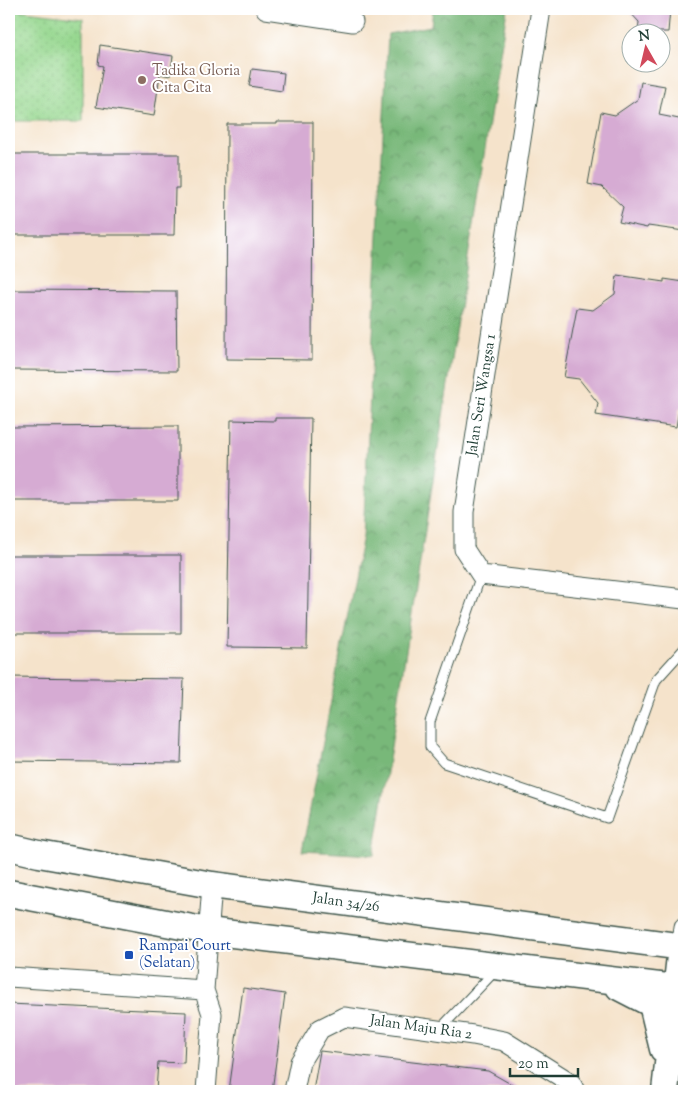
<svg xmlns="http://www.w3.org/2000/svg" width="693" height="1100" font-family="'Sorts Mill Goudy',serif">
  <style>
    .forest { fill: url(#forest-crowns); stroke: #4c7a56 }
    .park { fill: url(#park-dots); stroke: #5a8a61 }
    .building { fill: #d6abd3 }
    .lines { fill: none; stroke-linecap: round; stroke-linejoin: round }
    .lane-casing { stroke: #3f564b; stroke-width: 11 }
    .street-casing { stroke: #3f564b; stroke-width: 21 }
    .secondary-casing { stroke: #3f564b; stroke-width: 29 }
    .lane { stroke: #fff; stroke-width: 9 }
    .street { stroke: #fff; stroke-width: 19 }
    .secondary { stroke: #fff; stroke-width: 26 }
    .education-dot { fill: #8d6e63; stroke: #fff; stroke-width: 2 }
    .transit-dot { fill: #1a4fb4; stroke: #fff; stroke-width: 2 }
    .labels { text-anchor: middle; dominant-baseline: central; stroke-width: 4; stroke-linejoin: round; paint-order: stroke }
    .education-label { font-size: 15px; fill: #785e54; stroke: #fff; text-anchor: start }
    .street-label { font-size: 15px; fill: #1f3d34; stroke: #fff }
    .transit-label { font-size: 15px; fill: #164399; stroke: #fff; text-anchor: start }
  </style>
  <defs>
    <pattern id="forest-crowns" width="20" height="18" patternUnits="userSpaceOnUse" patternTransform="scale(1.25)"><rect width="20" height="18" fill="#78b879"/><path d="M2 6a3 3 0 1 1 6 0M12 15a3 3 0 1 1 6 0" fill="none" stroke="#629764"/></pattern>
    <pattern id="park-dots" width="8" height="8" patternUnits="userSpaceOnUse" patternTransform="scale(1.25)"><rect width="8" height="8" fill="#95d78e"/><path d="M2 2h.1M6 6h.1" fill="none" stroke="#80b97b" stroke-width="1.8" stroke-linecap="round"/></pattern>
  </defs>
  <rect width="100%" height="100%" fill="#fff"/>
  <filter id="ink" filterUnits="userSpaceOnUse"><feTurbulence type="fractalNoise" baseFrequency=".02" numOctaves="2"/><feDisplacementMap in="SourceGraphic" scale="10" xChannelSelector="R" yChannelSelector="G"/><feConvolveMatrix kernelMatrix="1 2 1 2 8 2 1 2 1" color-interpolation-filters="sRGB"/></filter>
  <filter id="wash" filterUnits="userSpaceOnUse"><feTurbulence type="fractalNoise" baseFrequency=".0096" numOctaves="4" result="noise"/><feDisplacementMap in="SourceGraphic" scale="20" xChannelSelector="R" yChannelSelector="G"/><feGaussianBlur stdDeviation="1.12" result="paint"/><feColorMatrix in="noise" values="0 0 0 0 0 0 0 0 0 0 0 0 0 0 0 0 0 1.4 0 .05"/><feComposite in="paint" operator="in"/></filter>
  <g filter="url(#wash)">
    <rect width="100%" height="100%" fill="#f5e3cb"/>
    <path class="forest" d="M 433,9 L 507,9 L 374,855 L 302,851 L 363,536 L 388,34 L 431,26 Z"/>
    <path class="park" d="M 9,9 L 83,18 L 83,121 L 9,121 Z"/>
    <g id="blocks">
      <path class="building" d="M 627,9 L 670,9 L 668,32 L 638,32 L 639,22 Z
        M 100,45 L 173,56 L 170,76 L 160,74 L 154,116 L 96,107 L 103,66 L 98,65 Z
        M 252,69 L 284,73 L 282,91 L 249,86 Z
        M 641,82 L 665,86 L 659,115 L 684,120 L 684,231 L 648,226 L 647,228 L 619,222 L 623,207 L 602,187 L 588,184 L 601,112 L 615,115 L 638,99 Z
        M 277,122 L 313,122 L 312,360 L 226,359 L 227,124 L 277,124 Z
        M 9,154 L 179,154 L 179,188 L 175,188 L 174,235 L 9,235 Z
        M 617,275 L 664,282 L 664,279 L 684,282 L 684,405 L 679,410 L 676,427 L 596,415 L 598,403 L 579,379 L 564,377 L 577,308 L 593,310 L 615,294 Z
        M 9,290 L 176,291 L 177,371 L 9,370 Z
        M 275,418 L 311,418 L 307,648 L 227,647 L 231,420 L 275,421 Z
        M 178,426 L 178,501 L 9,501 L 9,427 Z
        M 9,555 L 181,555 L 181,633 L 9,633 Z
        M 9,677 L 184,679 L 181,763 L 9,761 Z
        M 243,988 L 285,994 L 272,1091 L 229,1091 Z
        M 9,1004 L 186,1012 L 184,1063 L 158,1062 L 156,1091 L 9,1091 Z
        M 320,1051 L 488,1071 L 523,1091 L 313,1091 Z"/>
    </g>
  </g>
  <g filter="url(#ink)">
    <use href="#blocks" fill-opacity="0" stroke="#3f564b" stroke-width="1"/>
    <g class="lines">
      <g class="lane-casing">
        <path id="lane" d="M 481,575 L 430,722 L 430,747 L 444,763 L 607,818 L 656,680 L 684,649
          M 439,1030 L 496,970"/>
      </g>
      <g class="street-casing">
        <path id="street" d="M 266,9 L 353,22
          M 541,9 L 464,512 L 464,549 L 481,575 L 684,599
          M 681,947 L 684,927
          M 9,977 L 204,990
          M 206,1091 L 212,1014 L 204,990 L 212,885
          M 294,1091 L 300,1062 L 320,1029 L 344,1017 L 473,1035 L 504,1041 L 571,1083 L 575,1091"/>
      </g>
      <g class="secondary-casing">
        <path id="secondary" d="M 9,847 L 39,854 L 212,885 L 684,947
          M 9,893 L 208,931 L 684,989
          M 619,987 L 652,1004 L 663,1049
          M 665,1091 L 681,947"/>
      </g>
      <use href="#lane" class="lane"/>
      <use href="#street" class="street"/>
      <use href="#secondary" class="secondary"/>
    </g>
  </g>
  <circle class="education-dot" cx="142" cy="80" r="5"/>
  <rect class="transit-dot" x="124" y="950" width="10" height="10" rx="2.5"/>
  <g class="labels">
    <g class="education-label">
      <text x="152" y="71">Tadika Gloria<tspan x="152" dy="17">Cita Cita</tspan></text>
    </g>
    <g class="street-label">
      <text transform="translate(482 395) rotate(-81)">Jalan Seri Wangsa 1</text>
      <text transform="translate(346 903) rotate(8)">Jalan 34/26</text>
      <text transform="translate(421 1028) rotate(8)">Jalan Maju Ria 2</text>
    </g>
    <g class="transit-label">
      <text x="139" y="946">Rampai Court<tspan x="139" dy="17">(Selatan)</tspan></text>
    </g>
  </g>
  <rect width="693" height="1100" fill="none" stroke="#fff" stroke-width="30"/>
  <g transform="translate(646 48) rotate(352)"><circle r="24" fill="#ffffff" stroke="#a5b1ae"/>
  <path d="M0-4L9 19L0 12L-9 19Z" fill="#d1495b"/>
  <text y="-8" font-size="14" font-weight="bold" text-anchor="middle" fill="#1f3d34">N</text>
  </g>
  <path d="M510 1068v8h68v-8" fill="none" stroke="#1f3d34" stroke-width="2.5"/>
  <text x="518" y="1068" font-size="15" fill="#1f3d34" stroke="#ffffff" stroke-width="4" paint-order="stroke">20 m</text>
</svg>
